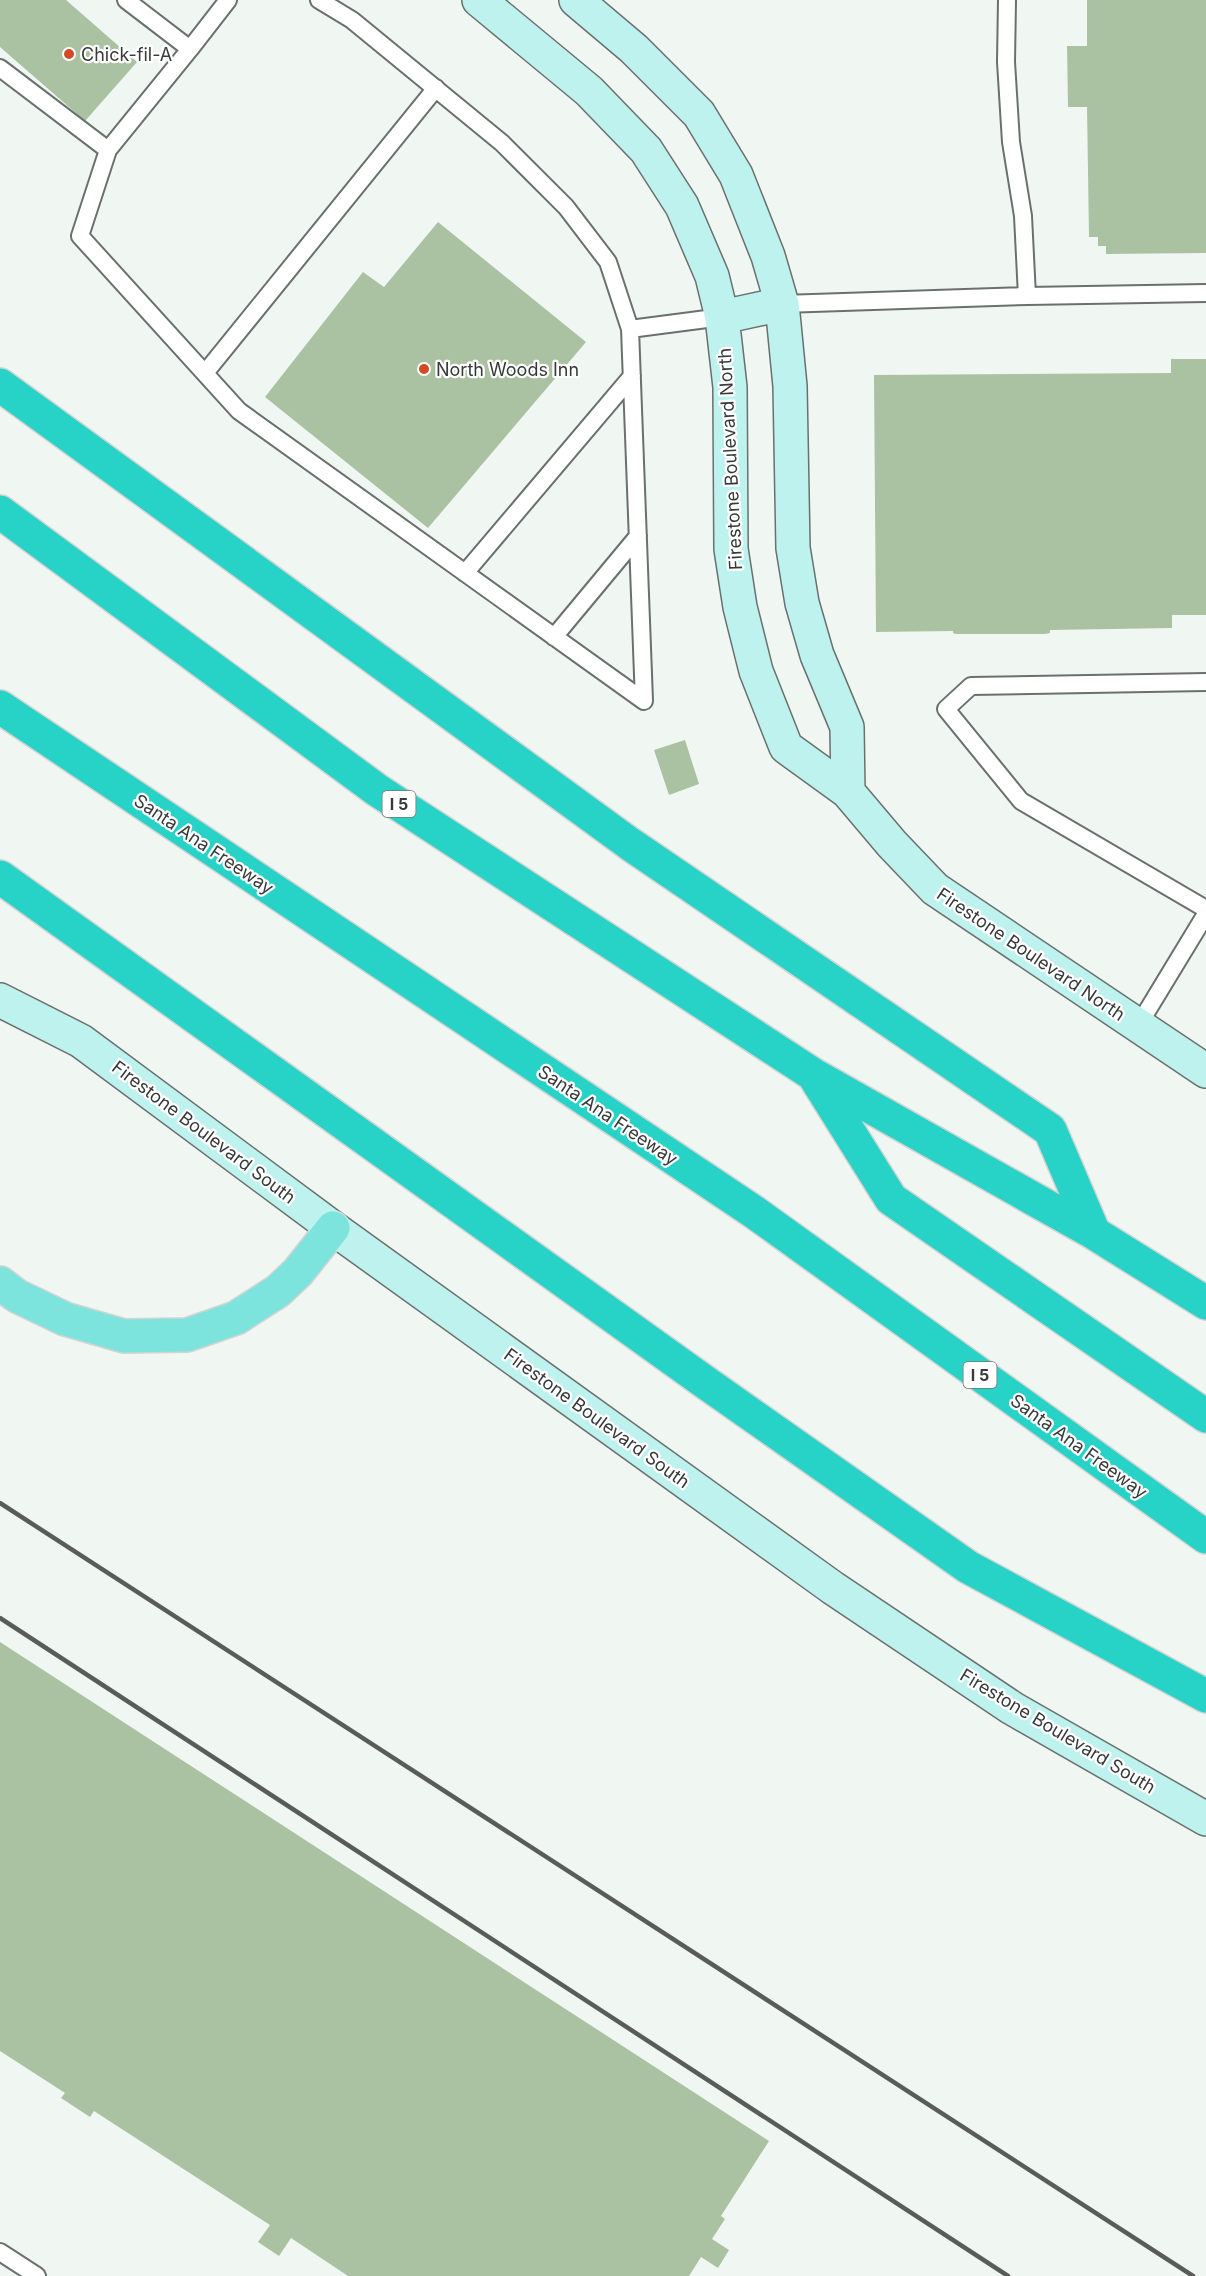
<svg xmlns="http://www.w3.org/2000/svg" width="1206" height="2276" font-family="Inter,sans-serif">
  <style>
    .building { fill: #aac2a1 }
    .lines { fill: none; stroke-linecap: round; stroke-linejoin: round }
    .lane-casing { stroke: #6a706d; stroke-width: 20 }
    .secondary-casing { stroke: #6a706d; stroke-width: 36 }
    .primary-casing { stroke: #d3d4d3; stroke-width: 36 }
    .highway-casing { stroke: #d3d4d3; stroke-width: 36 }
    .lane { stroke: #fff; stroke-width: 16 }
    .secondary { stroke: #bef2ee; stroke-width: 33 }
    .primary { stroke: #7de4dd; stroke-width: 33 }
    .highway { stroke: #27d2c6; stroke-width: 33 }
    .rail { stroke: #595c5a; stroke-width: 4.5 }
    .poi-dot { fill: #d44a26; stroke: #fff; stroke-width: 2 }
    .labels { text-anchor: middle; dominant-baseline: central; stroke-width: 4.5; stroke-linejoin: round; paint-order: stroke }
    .shield { fill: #fff; stroke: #747574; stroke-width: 1.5 }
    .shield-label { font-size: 16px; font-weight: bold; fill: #383a39 }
    .poi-label { font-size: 18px; fill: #383a39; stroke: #fff; text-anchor: start }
    .street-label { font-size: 18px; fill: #383a39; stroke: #fff }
  </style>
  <rect width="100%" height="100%" fill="#f0f7f3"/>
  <path class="building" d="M 0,0 L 66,0 L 137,62 L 85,121 L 0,47 Z
    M 1087,0 L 1206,0 L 1206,253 L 1106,254 L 1106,246 L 1098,246 L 1098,237 L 1089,237 L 1087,107 L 1068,107 L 1067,46 L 1087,46 Z
    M 438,222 L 586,342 L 428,528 L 265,397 L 363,272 L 384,287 Z
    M 1171,359 L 1206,359 L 1206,615 L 1172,615 L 1172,628 L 1050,630 L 1050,633 L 1045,634 L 956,634 L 953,633 L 953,631 L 876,632 L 874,375 L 1171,373 Z
    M 685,740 L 699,784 L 669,795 L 654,750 Z
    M 0,1642 L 769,2141 L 721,2216 L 725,2219 L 712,2239 L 729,2250 L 718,2268 L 701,2257 L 689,2276 L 348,2276 L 291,2238 L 279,2256 L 258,2242 L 270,2225 L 94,2111 L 90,2117 L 61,2098 L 65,2093 L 0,2051 Z"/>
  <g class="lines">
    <g class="lane-casing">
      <path id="lane" d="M 126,0 L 190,49
        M 228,0 L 190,49 L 108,150 L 80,236 L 239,411 L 644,701 L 630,329 L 608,262 L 566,207 L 502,143 L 352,20 L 319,0
        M 1007,0 L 1006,62 L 1011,142 L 1023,216 L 1027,296
        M 0,68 L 108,150
        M 782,304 L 1027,296 L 1206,293
        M 630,329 L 722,317
        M 205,373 L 436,88
        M 465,573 L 632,376
        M 554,637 L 638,536
        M 1206,682 L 971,686 L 946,709 L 1021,801 L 1206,909
        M 1138,1026 L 1206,914
        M 0,2252 L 37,2276"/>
    </g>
    <g class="secondary-casing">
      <path id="secondary" d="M 479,0 L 589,91 L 646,150 L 682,206 L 712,276 L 722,317 L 730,387 L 731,549 L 740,607 L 756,671 L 786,747 L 848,792 L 892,844 L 935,889 L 1206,1071
        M 576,0 L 634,49 L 699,114 L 736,175 L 768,256 L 782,304 L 790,386 L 793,548 L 802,603 L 817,655 L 847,727 L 848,792
        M 722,317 L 782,304
        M 0,1000 L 81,1041 L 333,1228 L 833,1588 L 1012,1708 L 1206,1819"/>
    </g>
    <g class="primary-casing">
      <path id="primary" d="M 0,1283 L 17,1296 L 65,1319 L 124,1336 L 187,1335 L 236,1318 L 278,1291 L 298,1272 L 333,1228"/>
    </g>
    <g class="highway-casing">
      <path id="highway" d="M 0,385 L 630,844 L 1050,1130 L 1094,1233
        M 0,512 L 377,790 L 814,1075 L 1094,1233 L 1206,1303
        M 0,707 L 754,1212 L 1206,1537
        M 0,877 L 702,1380 L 968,1567 L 1206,1696
        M 816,1079 L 891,1199 L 1206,1416"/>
    </g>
    <use href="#lane" class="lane"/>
    <use href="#secondary" class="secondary"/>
    <use href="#primary" class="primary"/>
    <use href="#highway" class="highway"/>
    <path class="rail" d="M 0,1503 L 1193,2276
      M 0,1618 L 1008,2276"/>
  </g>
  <g class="poi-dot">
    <circle cx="69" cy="54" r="6"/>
    <circle cx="424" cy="369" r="6"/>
  </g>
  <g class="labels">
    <g class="shield">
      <rect x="382.5" y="791" width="33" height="26" rx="4.5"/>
      <rect x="963.5" y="1362" width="33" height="26" rx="4.5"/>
    </g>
    <g class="shield-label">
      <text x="399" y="804">I 5</text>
      <text x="980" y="1375">I 5</text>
    </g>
    <g class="poi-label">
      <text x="81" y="54">Chick-fil-A</text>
      <text x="436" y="369">North Woods Inn</text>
    </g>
    <g class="street-label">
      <text transform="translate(730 459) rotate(-93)">Firestone Boulevard North</text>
      <text transform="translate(204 844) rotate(34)">Santa Ana Freeway</text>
      <text transform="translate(1031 954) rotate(34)">Firestone Boulevard North</text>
      <text transform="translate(608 1115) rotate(34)">Santa Ana Freeway</text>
      <text transform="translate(204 1132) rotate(37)">Firestone Boulevard South</text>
      <text transform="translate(597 1418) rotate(36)">Firestone Boulevard South</text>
      <text transform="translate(1079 1446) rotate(36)">Santa Ana Freeway</text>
      <text transform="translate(1058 1731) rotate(31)">Firestone Boulevard South</text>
    </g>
  </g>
</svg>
